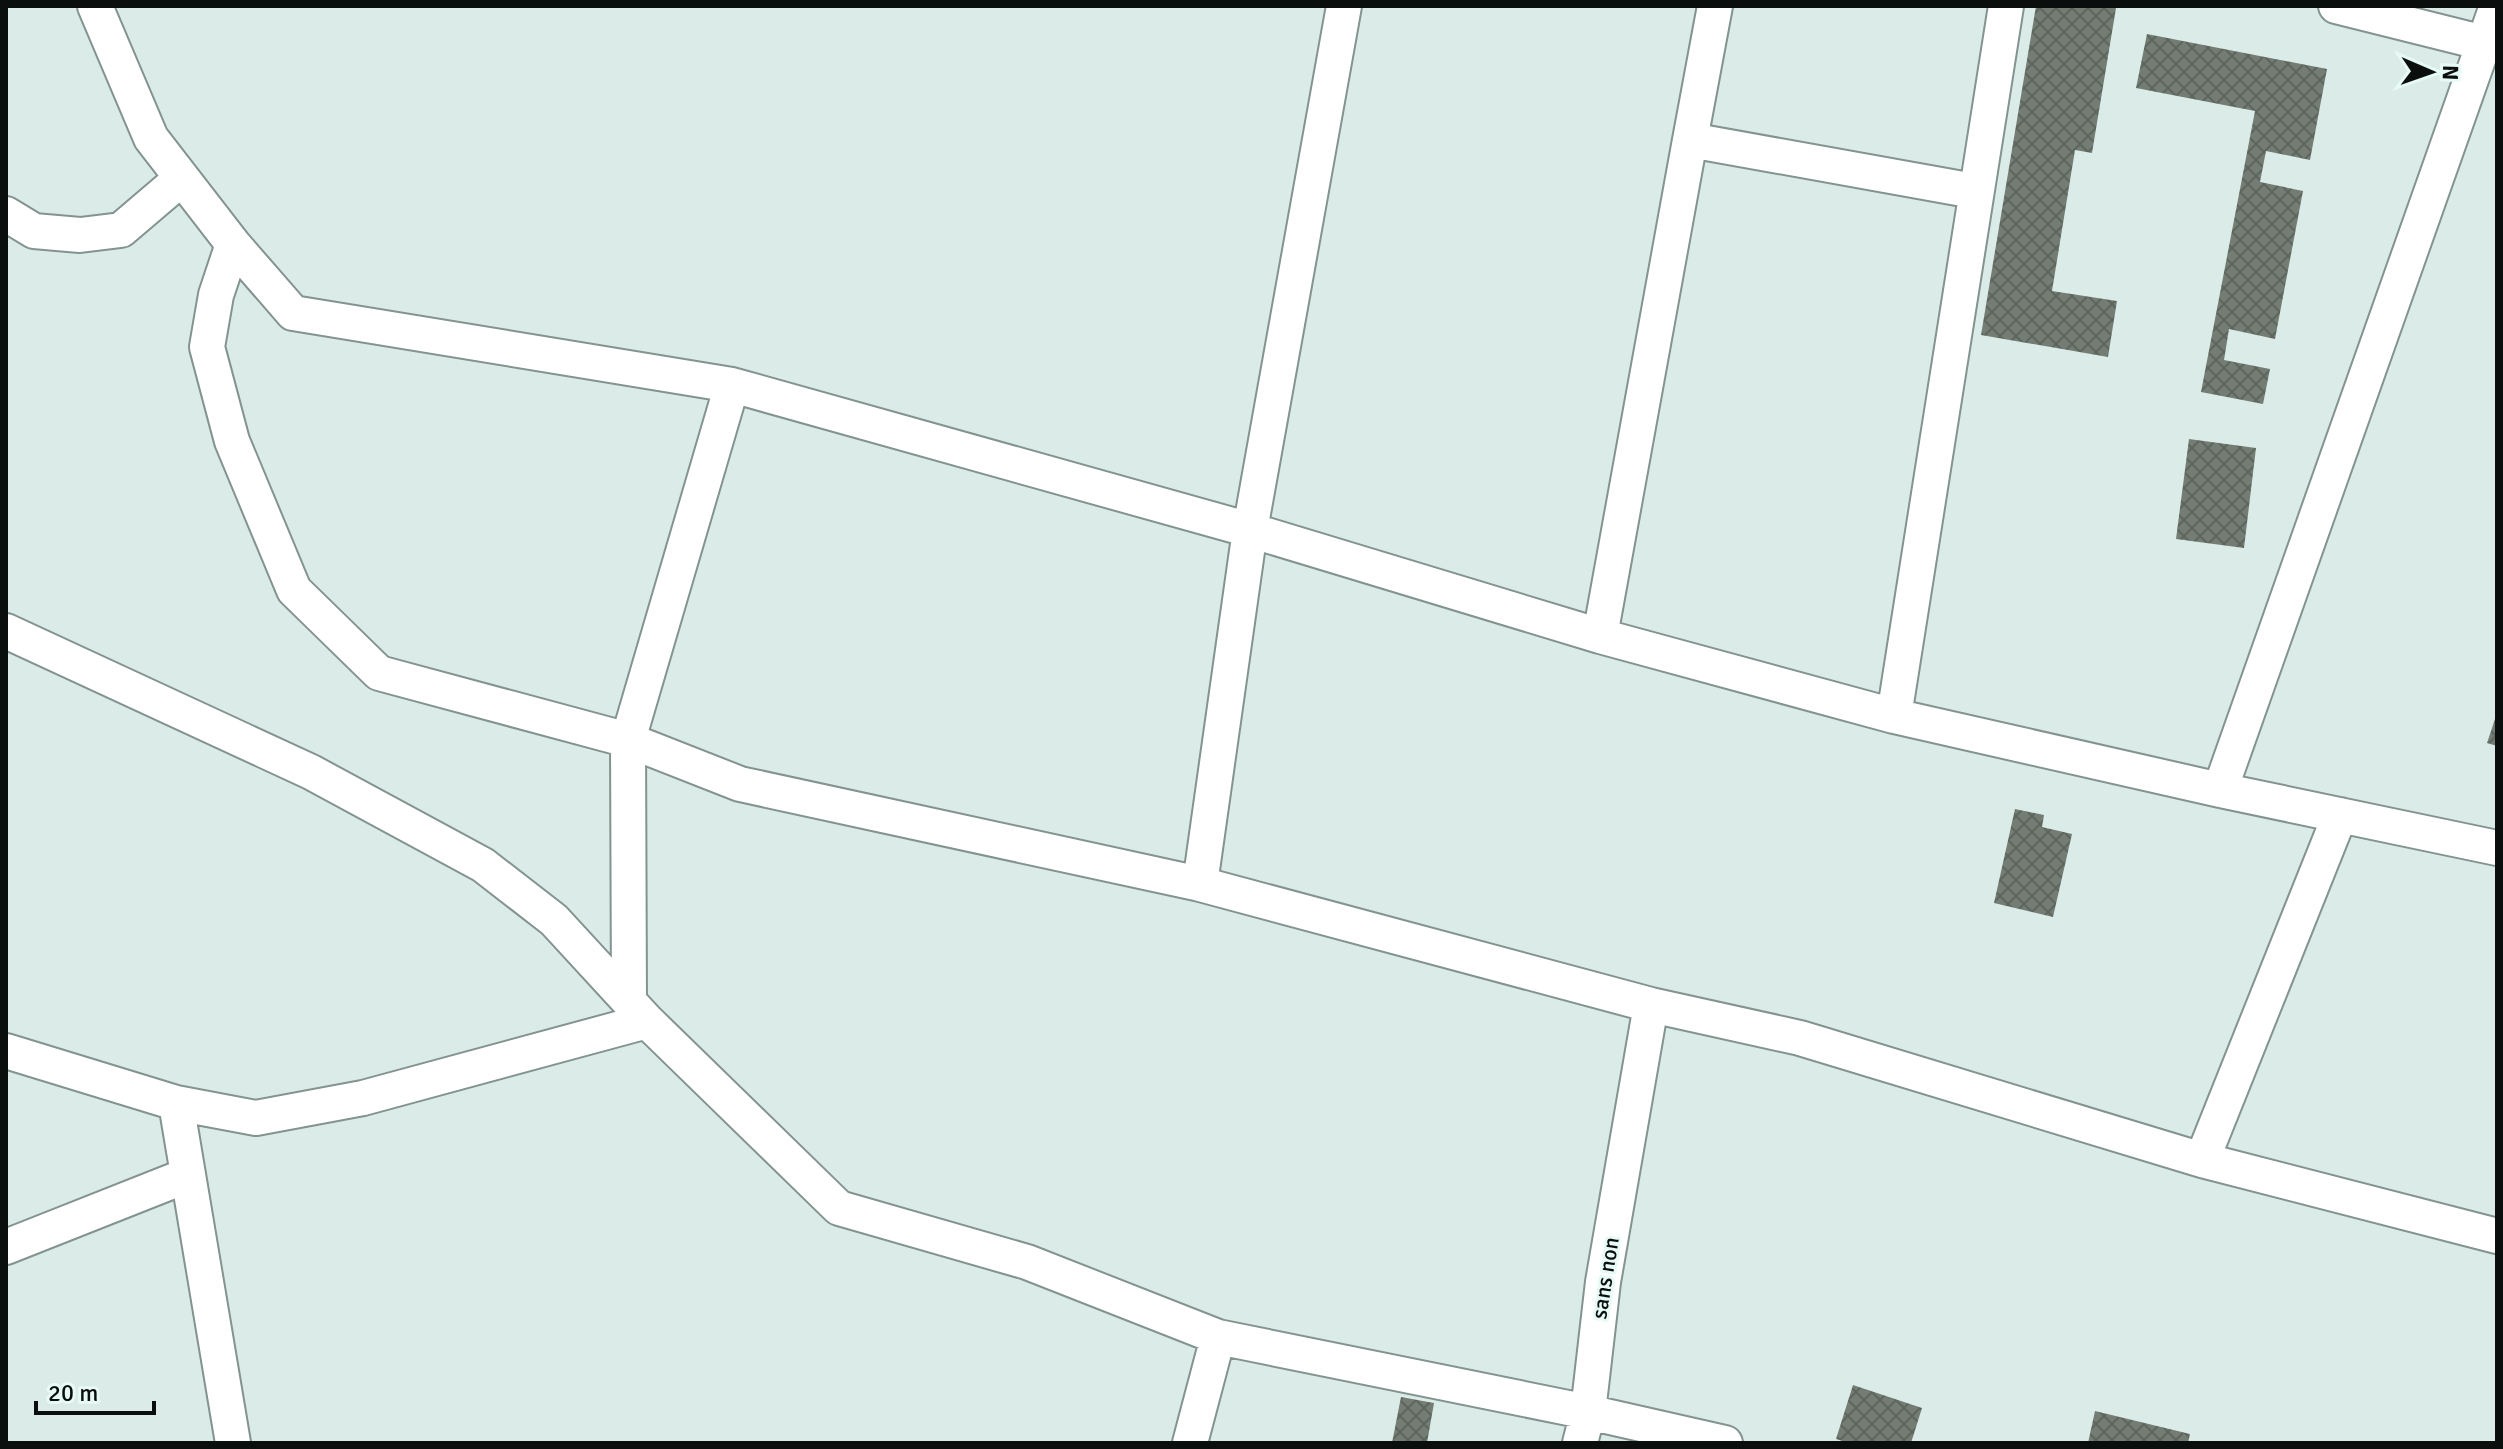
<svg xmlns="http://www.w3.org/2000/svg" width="2503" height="1449" font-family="Signika,sans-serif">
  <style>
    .building { fill: url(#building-cross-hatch) }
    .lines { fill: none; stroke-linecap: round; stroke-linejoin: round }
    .street-casing { stroke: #839390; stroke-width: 38 }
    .street { stroke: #fff; stroke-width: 34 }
    .labels { text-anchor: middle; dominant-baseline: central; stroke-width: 6; stroke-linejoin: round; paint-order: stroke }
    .street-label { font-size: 22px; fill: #0a0f0e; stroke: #e8faf6 }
  </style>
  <defs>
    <pattern id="building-cross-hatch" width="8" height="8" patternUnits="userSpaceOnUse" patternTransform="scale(2)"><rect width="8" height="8" fill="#737d74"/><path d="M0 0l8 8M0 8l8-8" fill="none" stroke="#5d655e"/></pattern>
  </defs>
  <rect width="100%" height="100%" fill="#dbece8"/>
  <path class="building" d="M 2036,6 L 2116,8 L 2092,153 L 2075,150 L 2052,291 L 2117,301 L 2108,357 L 1981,335 Z
    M 2147,34 L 2327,69 L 2310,160 L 2266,151 L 2260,182 L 2303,191 L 2275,339 L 2229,329 L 2224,360 L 2270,369 L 2263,404 L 2201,392 L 2255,111 L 2136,88 Z
    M 2189,439 L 2256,448 L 2244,548 L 2176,539 Z
    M 2497,713 L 2497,746 L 2487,743 Z
    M 2015,809 L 2044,815 L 2042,827 L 2072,834 L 2053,917 L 1994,903 Z
    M 1853,1385 L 1922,1408 L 1911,1443 L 1849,1443 L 1836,1439 Z
    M 1401,1397 L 1434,1403 L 1427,1443 L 1392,1443 Z
    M 2095,1411 L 2190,1434 L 2188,1443 L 2088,1443 Z"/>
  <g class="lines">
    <g class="street-casing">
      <path id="street" d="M 95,6 L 151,138 L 233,244 L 293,313 L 732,385 L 1250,530 L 1600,636 L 1894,716 L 2220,790 L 2497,848
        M 1715,6 L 1690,140 L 1974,191
        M 2336,6 L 2484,43
        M 6,214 L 34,231 L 80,235 L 121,230 L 182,178
        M 233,244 L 216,295 L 207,347 L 232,441 L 294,590 L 379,673 L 628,740 L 629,1001
        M 732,385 L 628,740 L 740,784 L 1200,884 L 1651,1005 L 1800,1038 L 2202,1160 L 2497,1236
        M 6,631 L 311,772 L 483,865 L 554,920 L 647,1021 L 839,1208 L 1027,1262 L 1218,1337
        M 1600,636 L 1690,140
        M 1894,716 L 2006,6
        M 2220,790 L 2497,6
        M 1200,884 L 1250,530 L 1344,6
        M 1651,1005 L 1603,1282 L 1588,1412 L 1725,1443
        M 6,1051 L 176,1103 L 256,1118 L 363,1098 L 647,1021
        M 176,1103 L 233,1443
        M 2202,1160 L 2340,815
        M 6,1247 L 188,1175
        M 1190,1443 L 1218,1337 L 1588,1412 L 1580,1443"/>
    </g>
    <use href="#street" class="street"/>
  </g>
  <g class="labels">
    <g class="street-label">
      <text transform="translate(1605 1278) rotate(-81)">sans non</text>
    </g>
  </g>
  <rect width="2503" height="1449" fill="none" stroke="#0a0f0e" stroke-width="16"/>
  <g transform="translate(2431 72) rotate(92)" stroke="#e8faf6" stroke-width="6" paint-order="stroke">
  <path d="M0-6L14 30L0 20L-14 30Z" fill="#0a0f0e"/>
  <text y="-12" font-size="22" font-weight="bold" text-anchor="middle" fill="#0a0f0e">N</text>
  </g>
  <path d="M36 1401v12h118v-12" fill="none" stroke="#0a0f0e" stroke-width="4"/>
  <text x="48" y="1401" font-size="24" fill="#0a0f0e" stroke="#e8faf6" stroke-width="6" paint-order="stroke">20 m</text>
</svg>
